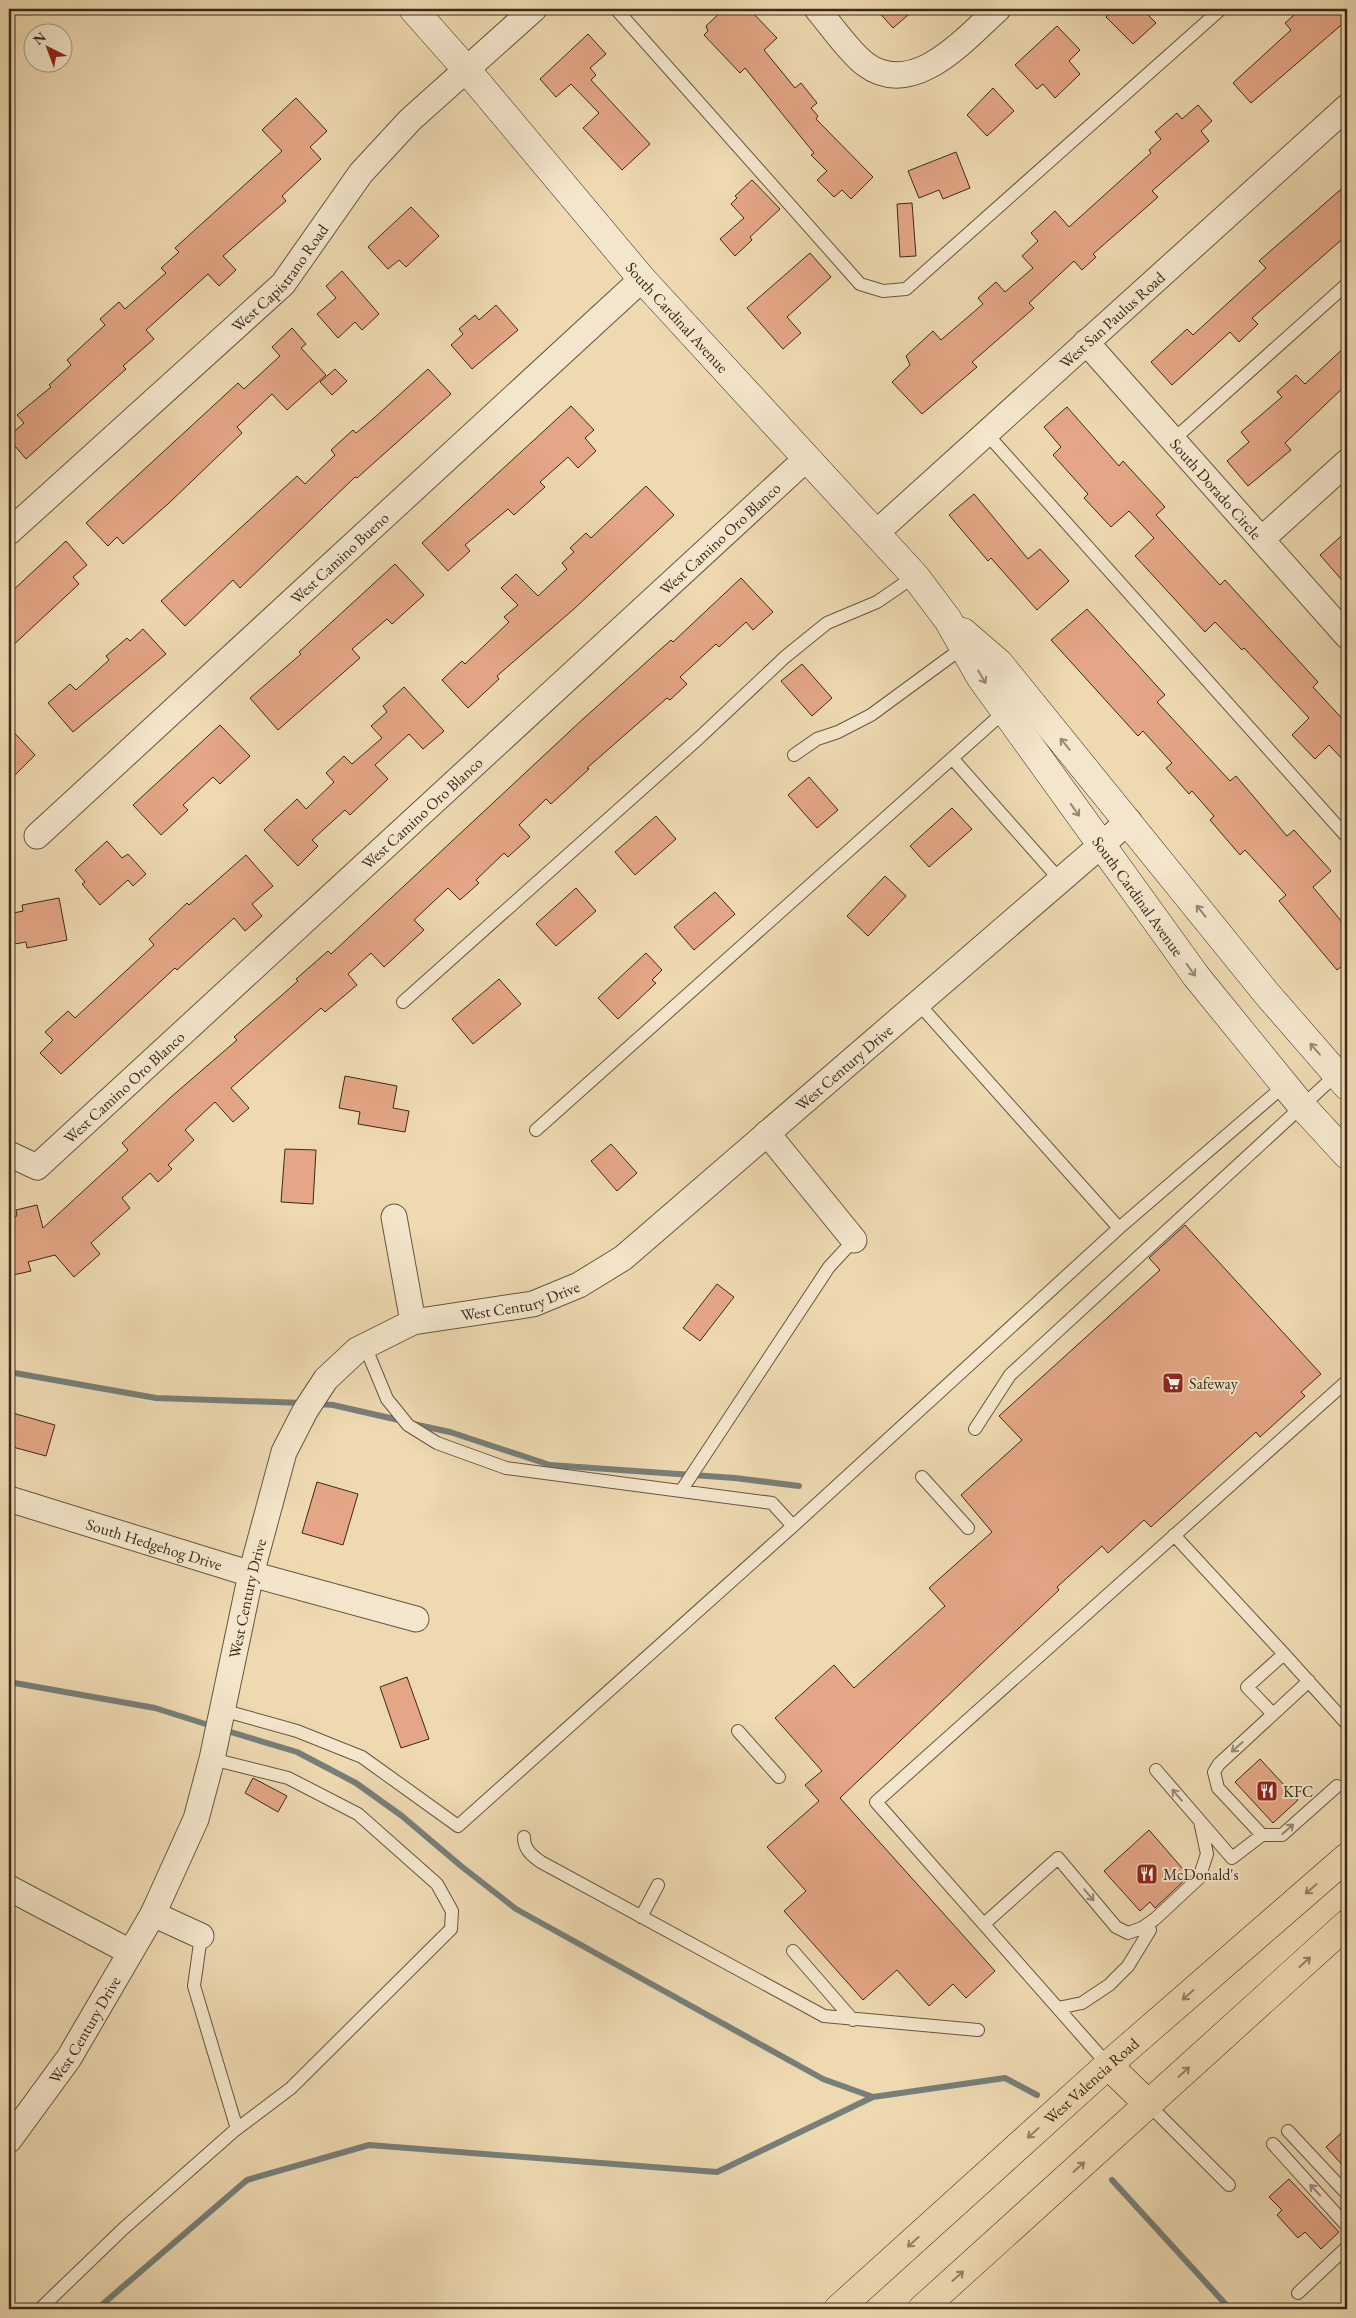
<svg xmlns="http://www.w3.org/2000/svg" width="1356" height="2318" font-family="'EB Garamond',serif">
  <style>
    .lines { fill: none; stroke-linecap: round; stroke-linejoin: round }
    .stream { stroke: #767f79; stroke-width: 6 }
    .building { fill: #e4a686; stroke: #392a1b }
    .lane-casing { stroke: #665640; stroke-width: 14 }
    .street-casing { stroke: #665640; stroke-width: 27 }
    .secondary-casing { stroke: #392a1b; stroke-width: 29 }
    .primary-casing { stroke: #392a1b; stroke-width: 29 }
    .lane { stroke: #f4e6cc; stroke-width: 12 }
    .street { stroke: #f4e6cc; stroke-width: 25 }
    .secondary { stroke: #f4e6cc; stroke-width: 28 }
    .primary { stroke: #eed9b1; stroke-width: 28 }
    .oneway { stroke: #968874 }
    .oneway2 { stroke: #948266 }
    .labels { text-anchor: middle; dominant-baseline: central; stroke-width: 4; stroke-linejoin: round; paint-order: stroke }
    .street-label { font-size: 16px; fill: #392a1b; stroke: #f4e6cc }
    .poi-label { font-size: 16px; fill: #392a1b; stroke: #f4e6cc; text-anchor: start }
  </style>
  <rect width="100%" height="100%" fill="#eed9b1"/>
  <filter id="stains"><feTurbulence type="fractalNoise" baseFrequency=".004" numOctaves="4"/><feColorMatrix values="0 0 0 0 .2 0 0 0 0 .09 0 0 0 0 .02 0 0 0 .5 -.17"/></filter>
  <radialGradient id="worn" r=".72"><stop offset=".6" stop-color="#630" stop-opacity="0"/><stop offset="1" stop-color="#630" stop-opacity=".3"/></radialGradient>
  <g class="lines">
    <path class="stream" d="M 9,1372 L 156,1398 L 303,1403
      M 318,1404 L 333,1405 L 403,1421
      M 413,1424 L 450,1432 L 550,1465 L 735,1478 L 799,1486
      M 9,1682 L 155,1708 L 215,1727
      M 224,1730 L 297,1752 L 356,1783 L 402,1816 L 461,1866 L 516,1909 L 823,2079 L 873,2097
      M 1112,2180 L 1230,2309
      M 97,2309 L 247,2180 L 369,2145 L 717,2172 L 873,2097 L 1005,2078 L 1037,2095"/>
  </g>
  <path class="building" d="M 724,9 L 749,9 L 777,38 L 764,50 L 795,88 L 801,83 L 817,103 L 811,108 L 818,116 L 816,119 L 873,177 L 851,199 L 842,190 L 834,197 L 817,180 L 827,171 L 811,155 L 814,153 L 745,68 L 740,73 L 704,35 L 708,31 L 706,26 Z
    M 876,9 L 915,9 L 893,28 Z
    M 1114,9 L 1142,9 L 1156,23 L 1133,44 L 1106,17 Z
    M 1301,9 L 1347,9 L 1347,20 L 1251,103 L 1233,83 L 1291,30 L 1285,23 Z
    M 1057,26 L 1080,50 L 1069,61 L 1080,74 L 1055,98 L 1043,84 L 1037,89 L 1015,65 Z
    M 588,34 L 606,54 L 590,68 L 596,75 L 591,80 L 650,144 L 622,170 L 583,128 L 599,113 L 571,84 L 556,97 L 540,79 Z
    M 993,88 L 1014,111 L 987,136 L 967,115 Z
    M 296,98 L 327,131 L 310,147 L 321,159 L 282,196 L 286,201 L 223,256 L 236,270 L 219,286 L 208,274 L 146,330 L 154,339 L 123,366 L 126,369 L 26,459 L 9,439 L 9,436 L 24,423 L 17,415 L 51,387 L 49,385 L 71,365 L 67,360 L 105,325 L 100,319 L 119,302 L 125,309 L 166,273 L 161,268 L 179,252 L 175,248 L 282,151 L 262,130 Z
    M 1198,105 L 1212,121 L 1201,131 L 1209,141 L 1152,191 L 1158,197 L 1093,254 L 1096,257 L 1082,270 L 1074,261 L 1029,303 L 1034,308 L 972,362 L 977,367 L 922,414 L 892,382 L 910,365 L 906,356 L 933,331 L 941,340 L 983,304 L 978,298 L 996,282 L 1005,292 L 1033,268 L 1022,256 L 1038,241 L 1031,233 L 1055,211 L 1069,227 L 1151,153 L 1149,150 L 1161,139 L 1155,132 L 1177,113 L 1182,119 Z
    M 956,152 L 970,188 L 943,199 L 939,190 L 919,198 L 908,171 Z
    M 752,180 L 780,209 L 750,237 L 752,240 L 735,256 L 720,239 L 744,218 L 731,204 L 737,198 L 735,196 Z
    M 1347,184 L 1347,235 L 1252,318 L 1258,324 L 1239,342 L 1230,332 L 1172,385 L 1151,362 L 1187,329 L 1193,335 L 1266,268 L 1259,261 Z
    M 912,203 L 916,256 L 900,257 L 897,204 Z
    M 411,207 L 439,236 L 406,267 L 399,260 L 388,269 L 368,247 Z
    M 810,253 L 831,277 L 787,317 L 801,333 L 783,349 L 747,308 Z
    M 342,271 L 379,314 L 362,330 L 355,322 L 338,338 L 317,314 L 336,298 L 326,286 Z
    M 496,305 L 518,330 L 472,369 L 451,345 L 463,334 L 459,329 L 475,315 L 479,320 Z
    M 292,328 L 306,344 L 301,348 L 326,375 L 287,410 L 272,394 L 237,427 L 242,433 L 169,503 L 123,544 L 117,537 L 108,546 L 86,523 L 238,383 L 244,389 L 280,356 L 272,347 Z
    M 1347,345 L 1347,384 L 1285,443 L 1291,450 L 1248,486 L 1227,461 L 1249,442 L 1241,432 L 1282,397 L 1277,392 L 1296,375 L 1305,384 Z
    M 335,369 L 347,381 L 332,395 L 320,382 Z
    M 428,369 L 451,394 L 357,478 L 355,477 L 240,588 L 233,580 L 185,626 L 161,601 L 297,476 L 305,484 L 335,455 L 331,450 L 353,430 L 356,433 L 374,418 Z
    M 571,406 L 594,430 L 585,438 L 596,451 L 578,468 L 568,457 L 540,482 L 545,487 L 514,515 L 508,509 L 465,545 L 470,551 L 448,571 L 422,543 Z
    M 1067,407 L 1119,466 L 1123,461 L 1165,507 L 1156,515 L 1220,585 L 1225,580 L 1318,682 L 1313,687 L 1347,724 L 1347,764 L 1329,745 L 1315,759 L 1292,735 L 1309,718 L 1244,648 L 1242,650 L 1215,622 L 1205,632 L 1135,556 L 1154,538 L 1129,511 L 1111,527 L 1084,498 L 1088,494 L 1053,455 L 1061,447 L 1044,427 Z
    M 646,486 L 674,515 L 575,608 L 497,676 L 499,679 L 468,708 L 442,680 L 462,661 L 465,664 L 509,622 L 504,617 L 518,605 L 501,588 L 516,574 L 538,596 L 567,569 L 562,563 L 574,552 L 570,548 L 586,533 L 591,538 Z
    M 974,494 L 1028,559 L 1040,549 L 1069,581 L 1037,610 L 991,558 L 988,561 L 949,515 Z
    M 1347,531 L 1347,586 L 1320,555 Z
    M 66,541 L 87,565 L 73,577 L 79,584 L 9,649 L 9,594 Z
    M 395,564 L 424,595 L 392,624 L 387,619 L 352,649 L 360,658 L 278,730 L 250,698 L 301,654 L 299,652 Z
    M 741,578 L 773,612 L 753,630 L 746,622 L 719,647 L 716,644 L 680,677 L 687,684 L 670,700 L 667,698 L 587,768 L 589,769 L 551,804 L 546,799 L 519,825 L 530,837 L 508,857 L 504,853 L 476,880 L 479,883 L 460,900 L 448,888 L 414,920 L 424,930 L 384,967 L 371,953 L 348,974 L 357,985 L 325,1012 L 321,1008 L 231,1088 L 249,1108 L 233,1122 L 215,1102 L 185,1130 L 194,1140 L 168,1165 L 172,1169 L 158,1182 L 150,1173 L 122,1198 L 130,1208 L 91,1243 L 100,1254 L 74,1277 L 55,1255 L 28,1262 L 31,1271 L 9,1276 L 9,1218 L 17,1216 L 16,1210 L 37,1205 L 43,1228 L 128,1150 L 122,1143 L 171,1097 L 237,1040 L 234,1037 L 298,981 L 296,979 L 328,951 L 331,954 L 583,719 L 671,640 L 673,642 Z
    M 1087,609 L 1165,695 L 1157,702 L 1230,781 L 1236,776 L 1287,836 L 1294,830 L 1331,871 L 1313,887 L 1347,928 L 1347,962 L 1337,970 L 1279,901 L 1286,895 L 1245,850 L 1240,855 L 1210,820 L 1214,816 L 1192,791 L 1189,794 L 1166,768 L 1172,763 L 1143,731 L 1138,736 L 1051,640 Z
    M 143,629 L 166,654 L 73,732 L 48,703 L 70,684 L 76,690 L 109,660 L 106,656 L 127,638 L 130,641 Z
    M 802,664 L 832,698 L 812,716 L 781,681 Z
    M 404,687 L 444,731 L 423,749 L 409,734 L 375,765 L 388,779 L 350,815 L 345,810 L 312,840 L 318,846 L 298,866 L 264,830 L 297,799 L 306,809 L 334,782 L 326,773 L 344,756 L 352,764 L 382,738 L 371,726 L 387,712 L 383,706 Z
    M 220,725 L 250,756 L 220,784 L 213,777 L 183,805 L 188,810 L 161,835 L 133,805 Z
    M 9,727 L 35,755 L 9,781 Z
    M 809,777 L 838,810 L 817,828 L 788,795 Z
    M 952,808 L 972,829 L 929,867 L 910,846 Z
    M 656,816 L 676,839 L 635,875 L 615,852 Z
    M 107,841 L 122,858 L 128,854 L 146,874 L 133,886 L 128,880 L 100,905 L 82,884 L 85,882 L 75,870 Z
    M 246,855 L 273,886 L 252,904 L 262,916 L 245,931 L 234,918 L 177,970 L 175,968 L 61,1074 L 40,1053 L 53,1040 L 45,1032 L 68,1011 L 75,1018 L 154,945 L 149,939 L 187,903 L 189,905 Z
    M 885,876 L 906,896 L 868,936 L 847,916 Z
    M 576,888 L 596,911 L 556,946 L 536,924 Z
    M 715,892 L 735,914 L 694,950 L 674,927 Z
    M 59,898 L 67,940 L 27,948 L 26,942 L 9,945 L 9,914 L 23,911 L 22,905 Z
    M 646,953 L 662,970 L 652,980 L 656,983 L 618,1019 L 598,998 Z
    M 499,979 L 521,1004 L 473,1044 L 452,1019 Z
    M 345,1076 L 397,1086 L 393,1108 L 409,1111 L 405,1132 L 358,1124 L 360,1112 L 339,1108 Z
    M 611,1144 L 637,1173 L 617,1191 L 591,1161 Z
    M 285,1149 L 316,1150 L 313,1204 L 281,1202 Z
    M 1185,1225 L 1321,1374 L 1301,1392 L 1305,1396 L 1260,1437 L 1256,1432 L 1151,1527 L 1144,1520 L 1108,1553 L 1102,1546 L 1057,1587 L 1059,1590 L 840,1798 L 995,1971 L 966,1998 L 953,1984 L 929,2006 L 897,1970 L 863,2000 L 784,1911 L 806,1891 L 767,1847 L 819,1801 L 805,1785 L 822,1771 L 775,1718 L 834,1665 L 854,1688 L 945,1606 L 929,1588 L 992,1532 L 961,1495 L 1022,1440 L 999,1416 L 1160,1270 L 1149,1258 Z
    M 717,1284 L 734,1297 L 700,1341 L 683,1328 Z
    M 9,1412 L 55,1425 L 46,1456 L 9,1446 Z
    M 317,1482 L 358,1494 L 343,1545 L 302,1533 Z
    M 407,1677 L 429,1739 L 401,1748 L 380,1687 Z
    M 1260,1759 L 1298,1800 L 1273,1823 L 1235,1782 Z
    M 253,1778 L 287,1796 L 278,1812 L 245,1793 Z
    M 1149,1830 L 1189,1876 L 1155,1908 L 1150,1902 L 1140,1911 L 1104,1871 Z
    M 1347,2128 L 1347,2170 L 1326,2147 Z
    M 1289,2179 L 1339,2232 L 1321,2249 L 1305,2232 L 1298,2238 L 1277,2215 L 1282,2210 L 1269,2197 Z"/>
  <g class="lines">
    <g class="lane-casing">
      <path id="lane" d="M 616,9 L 860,284 L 883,291 L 906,289 L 1221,9
        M 986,433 L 1347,837
        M 1173,440 L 1347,284
        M 794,755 L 817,739 L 838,732 L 871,715 L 965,646
        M 952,758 L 1060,880
        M 403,1002 L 699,738 L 785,657 L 827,623 L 877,602 L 915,576
        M 918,1003 L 1119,1228
        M 536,1130 L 1005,711
        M 365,1346 L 387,1399 L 408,1425 L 437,1443 L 506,1468 L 772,1503 L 793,1526
        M 975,1429 L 1010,1375 L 1337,1074
        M 922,1477 L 968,1528
        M 681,1491 L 829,1267 L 854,1240
        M 1174,1535 L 1284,1654
        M 222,1710 L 297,1731 L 362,1757 L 458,1826 L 793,1526 L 1119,1228 L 1285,1085
        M 1273,1714 L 1247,1687 L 1284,1654 L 1347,1724
        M 738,1731 L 779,1777
        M 1156,1770 L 1232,1858 L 1262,1835 L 1282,1835 L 1337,1786
        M 1262,1835 L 1218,1788 L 1214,1772 L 1219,1764 L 1309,1681
        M 524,1837 C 524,1849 531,1855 541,1862 L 824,2016 L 978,2030
        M 641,1917 L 658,1885
        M 984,1924 L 1058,1858 L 1116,1927 L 1128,1933 L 1142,1928 L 1155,1919 L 1199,1878 L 1207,1854 L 1200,1821
        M 201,1936 L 194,1986 L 237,2129
        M 793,1951 L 853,2020
        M 1058,2008 L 1082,2003 L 1109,1985 L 1128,1966 L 1150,1930
        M 1108,2065 L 876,1802 L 1347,1381
        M 1148,2104 L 1229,2185
        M 1288,2131 L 1347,2194
        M 1273,2144 L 1347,2226
        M 1298,2293 L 1347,2247
        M 40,2309 L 123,2229 L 234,2131 L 291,2088 L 451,1929 L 452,1911 L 437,1884 L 358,1814 L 288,1778 L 212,1759"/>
    </g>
    <g class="street-casing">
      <g id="street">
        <path d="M 817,9 C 830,24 849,52 865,64 C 913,100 965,39 998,9"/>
        <path id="s1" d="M 1086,342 L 1347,636"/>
        <path id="s2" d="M 9,532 L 283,284 L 361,173 L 410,120 L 534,9"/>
        <path id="s3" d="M 876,533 L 1347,107"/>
        <path d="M 1262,539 L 1347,462"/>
        <path id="s4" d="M 37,836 L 642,279"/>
        <path d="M 767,1133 L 854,1240"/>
        <path id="s5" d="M 9,1154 L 37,1167 L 807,458"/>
        <path d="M 394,1217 L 413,1322"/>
        <path id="s6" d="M 9,1499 L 251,1574 L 416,1619"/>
        <path d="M 9,1888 L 130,1952"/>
        <path d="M 153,1914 L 201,1936"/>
        <path id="s7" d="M 9,2140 L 69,2058 L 153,1914 L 196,1819 L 212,1759 L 251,1574 L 284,1452 L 305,1411 L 326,1379 L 357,1350 L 413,1322 L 533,1304 L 579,1285 L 623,1258 L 1129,821"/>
      </g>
    </g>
    <g class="secondary-casing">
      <g id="secondary">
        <path id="s8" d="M 413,9 L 466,69 L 642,279 L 915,576 L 948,620 L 981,678 L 1196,976 L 1301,1105 L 1347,1155"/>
        <path d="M 963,632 L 999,663 L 1267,994 L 1347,1086"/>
      </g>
    </g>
    <g class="primary-casing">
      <g id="primary">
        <path d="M 1108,2065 L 1148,2104"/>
        <path id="s9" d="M 838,2309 L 1108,2065 L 1347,1857"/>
        <path d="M 922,2309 L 1347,1924"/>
      </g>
    </g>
    <use href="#lane" class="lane"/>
    <use href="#street" class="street"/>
    <use href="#secondary" class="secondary"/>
    <use href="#primary" class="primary"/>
  </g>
  <defs><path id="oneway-shaft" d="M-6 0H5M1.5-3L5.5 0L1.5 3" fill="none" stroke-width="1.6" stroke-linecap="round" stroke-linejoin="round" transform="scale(1.25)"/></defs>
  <g class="oneway">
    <use href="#oneway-shaft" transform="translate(982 677) rotate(59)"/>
    <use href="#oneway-shaft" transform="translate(1065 744) rotate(-129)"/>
    <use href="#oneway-shaft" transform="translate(1075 810) rotate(55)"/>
    <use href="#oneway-shaft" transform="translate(1201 911) rotate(-129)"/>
    <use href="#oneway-shaft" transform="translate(1191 970) rotate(54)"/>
    <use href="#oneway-shaft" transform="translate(1315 1049) rotate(-131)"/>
    <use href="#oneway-shaft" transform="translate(1237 1747) rotate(138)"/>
    <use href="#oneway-shaft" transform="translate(1177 1795) rotate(-131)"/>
    <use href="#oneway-shaft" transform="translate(1288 1829) rotate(-42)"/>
    <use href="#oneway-shaft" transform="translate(1089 1895) rotate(50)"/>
    <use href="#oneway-shaft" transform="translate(1315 2190) rotate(-133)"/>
  </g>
  <g class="oneway2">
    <use href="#oneway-shaft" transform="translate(1311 1889) rotate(139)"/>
    <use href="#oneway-shaft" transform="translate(1305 1962) rotate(-42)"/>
    <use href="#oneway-shaft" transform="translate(1188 1995) rotate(139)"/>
    <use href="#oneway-shaft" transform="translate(1184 2072) rotate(-42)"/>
    <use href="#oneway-shaft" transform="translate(1033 2133) rotate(138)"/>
    <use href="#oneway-shaft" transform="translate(1079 2167) rotate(-42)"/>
    <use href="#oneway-shaft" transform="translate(913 2242) rotate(138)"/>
    <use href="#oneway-shaft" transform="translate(958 2276) rotate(-42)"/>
  </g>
  <defs>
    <g id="supermarket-square" transform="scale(1.125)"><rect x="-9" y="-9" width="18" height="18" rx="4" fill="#8f2418" stroke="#f4e6cc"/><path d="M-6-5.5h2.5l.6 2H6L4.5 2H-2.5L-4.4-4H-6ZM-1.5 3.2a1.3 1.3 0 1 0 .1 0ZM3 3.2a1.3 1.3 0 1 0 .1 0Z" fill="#fff"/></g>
    <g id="restaurant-square" transform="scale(1.125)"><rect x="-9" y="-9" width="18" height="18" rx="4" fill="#8f2418" stroke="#f4e6cc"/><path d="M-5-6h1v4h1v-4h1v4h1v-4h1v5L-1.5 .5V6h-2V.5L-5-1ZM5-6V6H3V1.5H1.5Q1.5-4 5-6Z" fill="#fff"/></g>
  </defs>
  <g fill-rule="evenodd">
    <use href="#supermarket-square" x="1173" y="1383"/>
    <use href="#restaurant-square" x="1267" y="1791"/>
    <use href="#restaurant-square" x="1147" y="1874"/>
  </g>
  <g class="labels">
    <g class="street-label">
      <text stroke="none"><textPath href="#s2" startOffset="372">West Capistrano Road</textPath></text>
      <text stroke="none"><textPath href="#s8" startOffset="406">South Cardinal Avenue</textPath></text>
      <text stroke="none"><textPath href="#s3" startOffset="318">West San Paulus Road</textPath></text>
      <text stroke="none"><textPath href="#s1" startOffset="196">South Dorado Circle</textPath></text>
      <text stroke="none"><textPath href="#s5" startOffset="959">West Camino Oro Blanco</textPath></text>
      <text stroke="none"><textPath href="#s4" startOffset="411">West Camino Bueno</textPath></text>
      <text stroke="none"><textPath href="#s5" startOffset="554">West Camino Oro Blanco</textPath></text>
      <text stroke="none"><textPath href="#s8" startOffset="1148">South Cardinal Avenue</textPath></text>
      <text stroke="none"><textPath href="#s7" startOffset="1454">West Century Drive</textPath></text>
      <text stroke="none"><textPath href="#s5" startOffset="149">West Camino Oro Blanco</textPath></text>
      <text stroke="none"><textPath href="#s7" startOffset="1049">West Century Drive</textPath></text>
      <text stroke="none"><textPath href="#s6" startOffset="152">South Hedgehog Drive</textPath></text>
      <text stroke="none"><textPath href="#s7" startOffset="599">West Century Drive</textPath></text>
      <text stroke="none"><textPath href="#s7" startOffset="134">West Century Drive</textPath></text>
      <text stroke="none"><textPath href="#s9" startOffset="341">West Valencia Road</textPath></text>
    </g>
    <g class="poi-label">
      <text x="1189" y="1383">Safeway</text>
      <text x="1283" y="1791">KFC</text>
      <text x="1163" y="1874">McDonald's</text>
    </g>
  </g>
  <rect width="1356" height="2318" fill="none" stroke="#eed9b1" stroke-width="30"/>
  <rect x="10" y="10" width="1336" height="2298" fill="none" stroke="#392a1b" stroke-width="2.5"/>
  <rect x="15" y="15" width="1326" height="2288" fill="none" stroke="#392a1b"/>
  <g transform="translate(48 48) rotate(318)"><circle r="24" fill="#f4e6cc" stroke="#a99b85"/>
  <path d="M0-4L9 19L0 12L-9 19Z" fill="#8f2418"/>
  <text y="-8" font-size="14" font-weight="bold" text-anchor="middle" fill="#392a1b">N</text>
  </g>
  <rect width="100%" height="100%" filter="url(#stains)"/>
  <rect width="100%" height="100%" fill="url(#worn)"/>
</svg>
